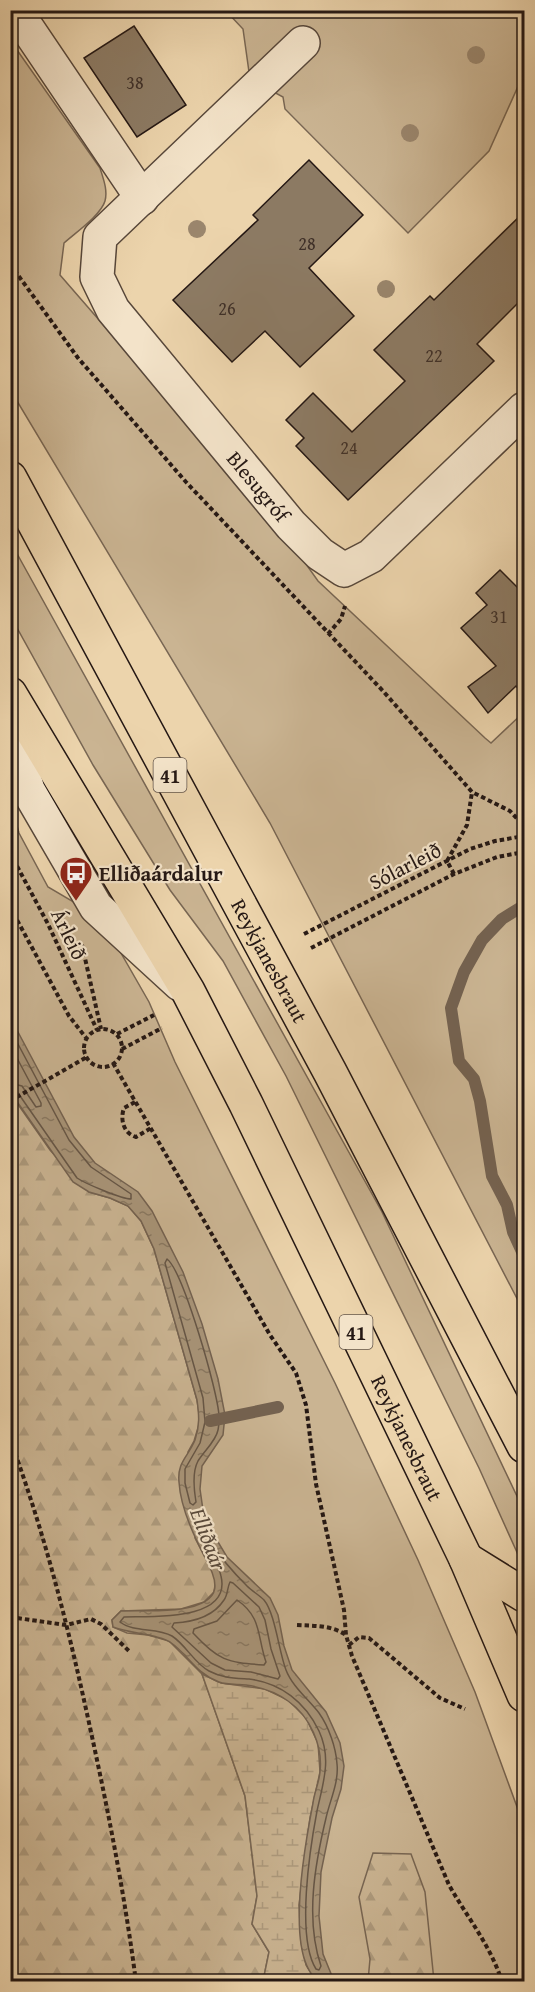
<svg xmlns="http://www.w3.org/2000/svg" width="535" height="1992" font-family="'Gentium Book Plus',serif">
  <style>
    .green { fill: #cab492; stroke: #786653; stroke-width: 1.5 }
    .forest { fill: url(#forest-firs); stroke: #786653; stroke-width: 1.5 }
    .wetland { fill: url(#wetland-marsh); stroke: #786653; stroke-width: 1.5 }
    .water { fill: url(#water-ripples); stroke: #746250; stroke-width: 1.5 }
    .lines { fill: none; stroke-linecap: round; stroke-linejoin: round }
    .shore { stroke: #665646; stroke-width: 1.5 }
    .stream { stroke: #746250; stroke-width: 12 }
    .building { fill: #8c7a63; stroke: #251814; stroke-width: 1.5 }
    .minor-casing { stroke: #57473a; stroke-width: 36 }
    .major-casing { stroke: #251814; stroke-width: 36 }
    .highway-casing { stroke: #251814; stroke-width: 36 }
    .path { stroke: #251814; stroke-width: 4; stroke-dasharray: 4.5 3; stroke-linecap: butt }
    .minor { stroke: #f3e3c9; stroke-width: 33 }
    .major { stroke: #ecd4ac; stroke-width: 33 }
    .highway { stroke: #ecd4ac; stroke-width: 33 }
    .tree { fill: #9a866d }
    .labels { text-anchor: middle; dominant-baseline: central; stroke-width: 4.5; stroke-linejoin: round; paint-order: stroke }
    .number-label { font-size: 18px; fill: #3f3028 }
    .shield { fill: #f3e3c9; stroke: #63554a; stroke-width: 1.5 }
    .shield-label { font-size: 20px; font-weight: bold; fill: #251814 }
    .street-label { font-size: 21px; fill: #251814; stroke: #f3e3c9 }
    .poi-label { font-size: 21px; font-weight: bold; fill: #251814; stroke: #f3e3c9; text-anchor: start }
    .water-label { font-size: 22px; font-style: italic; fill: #594a3c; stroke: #f3e3c9 }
  </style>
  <defs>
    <pattern id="forest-firs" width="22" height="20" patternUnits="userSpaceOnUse" patternTransform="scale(1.5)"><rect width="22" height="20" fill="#cab492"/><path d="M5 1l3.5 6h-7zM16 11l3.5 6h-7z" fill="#ad9a7d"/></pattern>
    <pattern id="wetland-marsh" width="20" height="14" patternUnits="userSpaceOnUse" patternTransform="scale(1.5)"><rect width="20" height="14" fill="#cab492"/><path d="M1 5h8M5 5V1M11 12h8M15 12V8" fill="none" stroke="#ad9a7d"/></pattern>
    <pattern id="water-ripples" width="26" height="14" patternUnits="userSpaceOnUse" patternTransform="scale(1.5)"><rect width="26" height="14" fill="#a89478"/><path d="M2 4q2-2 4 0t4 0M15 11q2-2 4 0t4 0" fill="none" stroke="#897861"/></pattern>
  </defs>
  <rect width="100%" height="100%" fill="#ecd4ac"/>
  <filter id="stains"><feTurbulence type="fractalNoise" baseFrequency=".00333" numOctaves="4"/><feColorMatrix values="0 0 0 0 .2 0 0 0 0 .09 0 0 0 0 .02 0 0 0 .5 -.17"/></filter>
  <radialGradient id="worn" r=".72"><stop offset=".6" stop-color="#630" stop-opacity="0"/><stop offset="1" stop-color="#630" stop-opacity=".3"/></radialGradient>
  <path class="green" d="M 226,11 L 524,11 L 524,73 L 489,151 L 408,233 L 285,109 L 283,97 L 250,79 L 243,29 Z
    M 10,40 L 100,168 C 103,178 108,190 105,201 C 101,215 75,233 64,243 L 60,275 L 284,533 L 318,581 L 485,738 L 491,743 L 524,712 L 524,1312 L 270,823 L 11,391 Z
    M 10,541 L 382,1212 L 524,1511 L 524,1565 L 520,1559 L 479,1468 L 286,1076 L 223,961 L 170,890 L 93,765 L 11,617 Z
    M 10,802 L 19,833 L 48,887 L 84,908 L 118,948 L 149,1002 L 175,1062 L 335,1383 L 418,1560 L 475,1692 L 524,1826 L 524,1981 L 11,1981 Z"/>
  <path class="forest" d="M 10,1093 L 50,1150 L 89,1192 L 110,1198 L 128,1206 L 141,1221 L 154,1249 L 197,1400 L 200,1421 L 194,1441 L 188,1452 L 195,1538 L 216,1578 L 214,1592 L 204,1602 L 181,1609 L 121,1611 L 112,1620 L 113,1627 L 127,1633 L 148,1635 L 169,1641 L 202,1674 L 245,1796 L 257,1896 L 252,1924 L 269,1952 L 263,1981 L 11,1981 Z
    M 373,1853 L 411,1854 L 425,1892 L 434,1981 L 368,1981 L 370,1959 L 359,1897 Z"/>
  <path class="wetland" d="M 202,1674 L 221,1683 L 265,1689 L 288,1700 L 306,1718 L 318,1743 L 320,1772 L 310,1818 L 299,1905 L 301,1942 L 306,1965 L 316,1981 L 263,1981 L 269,1952 L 252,1924 L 257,1896 L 245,1796 Z"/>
  <path class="water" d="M 10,1017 L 74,1137 L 95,1163 L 138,1192 L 152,1211 L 183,1272 L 202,1324 L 218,1379 L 225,1415 L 223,1435 L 202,1466 L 200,1489 L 203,1510 L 212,1532 L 227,1557 L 270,1598 L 278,1615 L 284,1646 L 292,1670 L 326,1712 L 340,1743 L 344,1766 L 341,1789 L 332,1818 L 321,1872 L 319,1916 L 323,1954 L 334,1981 L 316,1981 C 313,1976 309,1971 307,1966 C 290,1929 305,1844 313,1803 C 314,1793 319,1783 320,1772 C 323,1746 310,1716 288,1701 C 276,1692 260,1687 246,1685 C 237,1684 227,1685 219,1682 C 195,1673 189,1655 170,1642 C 156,1633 130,1634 113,1627 L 112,1620 L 121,1611 C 140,1610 162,1612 181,1609 C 237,1600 210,1571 196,1539 C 188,1522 180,1500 179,1482 C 177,1462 188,1457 195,1440 C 200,1426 199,1414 197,1400 L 154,1249 L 141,1221 L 128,1206 L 110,1198 L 89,1192 L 73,1182 L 11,1093 Z"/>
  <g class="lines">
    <path class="shore" d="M 10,1029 L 69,1140 L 91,1167 L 131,1194 L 131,1199 C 122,1199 86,1184 77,1178 L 18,1093 L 10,1090
      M 10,1045 L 41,1103 L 41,1106 L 36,1107 L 22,1086 L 10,1083
      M 167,1259 C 183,1271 218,1392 219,1416 C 219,1420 219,1426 218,1430 C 216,1441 204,1451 198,1461 C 192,1472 194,1490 196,1502 L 193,1505 L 190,1503 L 185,1483 L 185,1469 L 200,1443 L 205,1422 L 203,1398 L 165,1263 Z
      M 209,1543 L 212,1544 C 222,1560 233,1572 247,1586 C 252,1591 259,1595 264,1600 C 275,1613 279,1652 286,1670 C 292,1686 308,1699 319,1713 C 329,1727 336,1748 337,1764 C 339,1782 330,1800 326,1818 C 315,1864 305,1919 321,1966 L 319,1970 L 316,1969 C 296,1937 310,1848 317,1811 C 323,1783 332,1759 319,1731 C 305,1702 281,1683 249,1679 C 234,1678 222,1678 209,1671 C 194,1663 186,1645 172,1636 C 157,1627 134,1633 120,1622 L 124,1617 C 150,1616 232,1622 221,1576 C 219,1566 211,1556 207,1547 Z
      M 230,1582 L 233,1583 L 259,1607 L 265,1620 L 271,1649 L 280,1676 L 278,1679 L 251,1672 L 225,1670 L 211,1663 L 172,1627 L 174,1623 C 193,1622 213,1617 224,1600 C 228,1595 227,1588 230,1582 Z
      M 237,1600 C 262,1617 257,1636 266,1662 L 264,1665 C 225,1662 220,1661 193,1633 L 194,1629 L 217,1621 Z"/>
    <path class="stream" d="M 523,906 L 502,919 L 482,940 L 464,972 L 451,1008 L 459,1061 L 474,1079 L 480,1101 L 492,1176 L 507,1205 L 513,1232 L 524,1256
      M 210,1421 L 278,1407"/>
  </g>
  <path class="building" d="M 134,26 L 186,105 L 137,137 L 84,58 Z
    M 309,160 L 363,215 L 309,268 L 354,316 L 300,367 L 265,331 L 232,362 L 173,300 L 258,220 L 253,215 Z
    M 525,211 L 525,296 L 477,344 L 494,361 L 348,500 L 296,446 L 304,438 L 286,420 L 313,393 L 352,432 L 405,381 L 374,350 L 430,296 L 434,300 Z
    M 500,570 L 525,595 L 525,696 L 516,686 L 488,713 L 468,687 L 496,666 L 461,628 L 487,605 L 476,593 Z"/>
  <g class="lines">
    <g class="minor-casing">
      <g id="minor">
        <path d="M 15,10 L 142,198"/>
        <path id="s1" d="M 303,43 L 100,237 L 97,277 L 113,310 L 291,525 L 320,554 L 344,570 L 371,556 L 524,409"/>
        <path d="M 10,732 L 28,790 L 96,907 L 180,984"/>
      </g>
    </g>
    <g class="major-casing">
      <path id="major" d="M 466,1559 L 524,1595"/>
    </g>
    <g class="highway-casing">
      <g id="highway">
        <path id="s2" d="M 10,478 L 330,1072 L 524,1446"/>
        <path id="s3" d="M 10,694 L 188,991 L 246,1104 L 466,1559 L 524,1695"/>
      </g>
    </g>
    <path class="path" d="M 10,264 L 78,358 L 186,482 L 383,691 L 472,792 L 510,811 L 524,826
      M 328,634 L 341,619 L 345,606
      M 10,853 L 48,924 L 97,1030
      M 454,874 L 447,861 L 467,825 L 472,792
      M 10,907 L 69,1016 L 87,1039
      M 304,934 L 470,849 L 495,841 L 524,836
      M 82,945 L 101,1029
      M 311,948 L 454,874 L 497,857 L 524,852
      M84 1048a19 19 0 1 1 38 0a19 19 0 1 1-38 0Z
      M 117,1034 L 154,1015
      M 122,1049 L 162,1028
      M 113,1063 L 270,1335 L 296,1373 L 306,1405 L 316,1484 L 344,1610 L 346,1635 L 352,1656 L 449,1885 C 467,1917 491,1946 502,1982
      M 10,1101 L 87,1057
      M 135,1102 L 124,1108 C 120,1119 123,1133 136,1137 L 151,1128
      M 10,1439 C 46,1537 69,1630 91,1732 C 109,1815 125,1897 136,1982
      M 10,1617 L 66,1625 L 91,1619 L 101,1624 L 130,1652
      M 297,1625 C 315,1626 331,1625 346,1635
      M 349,1645 L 359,1637 L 369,1638 L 440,1698 L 465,1709"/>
    <use href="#minor" class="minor"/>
    <use href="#major" class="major"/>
    <use href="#highway" class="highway"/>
  </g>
  <g class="tree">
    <circle cx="476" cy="55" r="9"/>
    <circle cx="410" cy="133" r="9"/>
    <circle cx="197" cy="229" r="9"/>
    <circle cx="386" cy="289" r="9"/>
  </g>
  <defs>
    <g id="bus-pin" transform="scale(1.725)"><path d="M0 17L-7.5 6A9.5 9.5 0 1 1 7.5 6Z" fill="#8f2418" stroke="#f3e3c9"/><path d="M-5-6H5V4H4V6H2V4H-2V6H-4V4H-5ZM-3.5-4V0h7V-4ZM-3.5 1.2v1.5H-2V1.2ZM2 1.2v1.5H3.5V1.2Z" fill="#fff"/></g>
  </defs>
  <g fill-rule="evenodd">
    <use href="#bus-pin" x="76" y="873"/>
  </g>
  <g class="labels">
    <g class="number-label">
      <text x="135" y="82">38</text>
      <text x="307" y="243">28</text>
      <text x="227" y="308">26</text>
      <text x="434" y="355">22</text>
      <text x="349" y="447">24</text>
      <text x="499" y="616">31</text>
    </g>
    <g class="shield">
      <rect x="153.5" y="758" width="33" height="34" rx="4.5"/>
      <rect x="339.5" y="1315" width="33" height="34" rx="4.5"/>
    </g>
    <g class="shield-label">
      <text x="170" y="775">41</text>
      <text x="356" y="1332">41</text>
    </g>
    <g class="street-label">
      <text stroke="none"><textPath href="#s1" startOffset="586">Blesugróf</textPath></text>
      <text transform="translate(405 866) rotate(-27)">Sólarleið</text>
      <text transform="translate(69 934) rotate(64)">Árleið</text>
      <text stroke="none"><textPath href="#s2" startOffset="548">Reykjanesbraut</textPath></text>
      <text stroke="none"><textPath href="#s3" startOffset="844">Reykjanesbraut</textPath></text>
    </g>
    <g class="poi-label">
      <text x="99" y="873">Elliðaárdalur</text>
    </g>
    <g class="water-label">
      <text transform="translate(209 1539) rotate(69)">Elliðaár</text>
    </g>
  </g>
  <rect width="535" height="1992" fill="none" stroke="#ecd4ac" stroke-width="36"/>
  <rect x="12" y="12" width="511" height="1968" fill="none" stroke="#251814" stroke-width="3"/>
  <rect x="18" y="18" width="499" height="1956" fill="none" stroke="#251814" stroke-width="1.5"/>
  <rect width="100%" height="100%" filter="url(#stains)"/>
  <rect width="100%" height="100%" fill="url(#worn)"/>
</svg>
